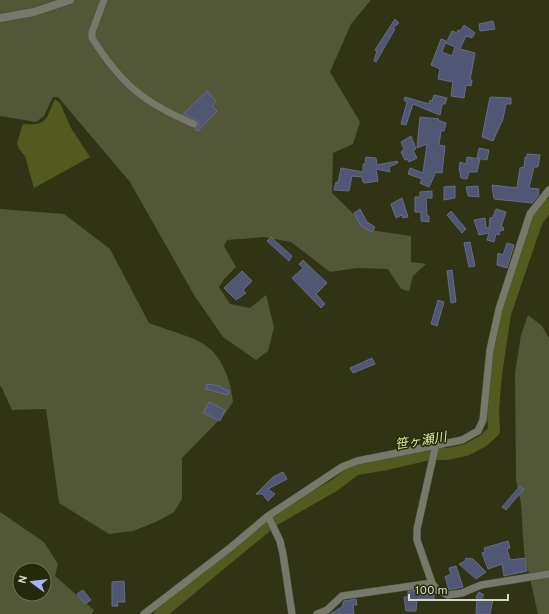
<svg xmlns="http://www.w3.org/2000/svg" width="549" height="614" font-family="Overpass,'Noto Sans JP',sans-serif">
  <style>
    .green { fill: #525737; fill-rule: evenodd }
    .water { fill: #525a1f }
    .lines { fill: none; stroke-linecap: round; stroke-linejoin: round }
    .river { stroke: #525a1f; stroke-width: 12 }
    .building { fill: #515674; stroke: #666b8a }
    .minor-casing { stroke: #4e5235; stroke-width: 8 }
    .tertiary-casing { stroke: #4e5235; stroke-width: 10 }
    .minor { stroke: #76786a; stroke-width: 7 }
    .tertiary { stroke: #76786a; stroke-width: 8 }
    .labels { text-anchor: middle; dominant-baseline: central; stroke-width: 3; stroke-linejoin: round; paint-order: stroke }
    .water-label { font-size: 13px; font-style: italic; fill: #d9e790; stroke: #262a0b }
  </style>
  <rect width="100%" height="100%" fill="#303415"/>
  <path class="green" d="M 0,0 L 371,0 L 351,24 L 330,72 L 360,122 L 353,144 L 333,153 L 332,193 L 370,230 L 411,236 L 411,262 L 426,264 L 413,276 L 409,291 L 401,289 L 388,269 L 357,268 L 330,272 L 291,242 L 264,237 L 227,240 L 224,246 L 236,267 L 225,278 L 219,287 L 230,304 L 250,308 L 266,295 L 274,327 L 268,351 L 256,360 L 223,337 L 194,295 L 130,182 L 58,97 L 53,97 L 44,116 L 36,122 L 0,116 Z
    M 0,209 L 64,214 L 110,249 L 149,323 C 164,329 194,337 205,345 C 223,357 231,382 233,402 L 224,415 L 182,458 L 182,499 L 174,512 L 158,521 L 133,531 L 109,534 L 59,503 L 46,409 L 12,410 L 1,386 L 0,387 Z
    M 528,315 L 542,326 L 549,338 L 549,614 L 538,614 L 524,552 L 521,504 L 516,479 L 515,373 L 521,335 Z
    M 0,512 L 44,542 L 58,564 L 55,576 L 94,610 L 92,614 L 0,614 ZM 20,570 L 44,570 L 44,594 L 20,594 Z"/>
  <path class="water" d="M 55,99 L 60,103 L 71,128 L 90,157 L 34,188 L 25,156 L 19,149 L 17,143 L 23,124 C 48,126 46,118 55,99 Z"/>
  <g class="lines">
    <path class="river" d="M 160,614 L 274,520 L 335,485 L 356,469 L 387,464 L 430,454 L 447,454 L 466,450 L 483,441 L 494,431 L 493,410 L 496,374 L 505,314 L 534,229 L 538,219 L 549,205"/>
  </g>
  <path class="building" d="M 395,19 L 399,23 L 393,28 L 395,29 L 376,62 L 374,61 L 377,51 L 375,50 Z
    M 493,21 L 495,29 L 480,31 L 479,24 Z
    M 464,25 L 475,33 L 472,38 L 466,36 L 460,49 L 475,53 L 470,80 L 472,80 L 471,86 L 466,85 L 464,98 L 451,96 L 453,82 L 438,79 L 440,69 L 431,65 L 441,39 L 446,41 L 442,52 L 452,56 L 455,47 L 446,43 L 452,31 L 457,33 L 458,30 L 460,31 Z
    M 207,91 L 216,101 L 212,106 L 217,111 L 198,131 L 195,129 L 199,126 L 198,121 L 183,114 Z
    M 434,95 L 447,98 L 445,104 L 442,104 L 440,115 L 413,104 L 406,125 L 401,124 L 407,102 L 404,100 L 405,97 L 429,104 L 430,100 L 432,101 Z
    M 490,97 L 511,98 L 511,104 L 506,104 L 503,119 L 493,141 L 482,137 Z
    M 420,117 L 439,119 L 438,120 L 446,123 L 444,131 L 441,131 L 439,145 L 445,146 L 442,173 L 436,172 L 429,187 L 420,183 L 422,179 L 408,174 L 410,168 L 423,173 L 427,144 L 417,148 Z
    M 411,136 L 416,149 L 413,150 L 417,158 L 409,162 L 407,159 L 405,160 L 401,152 L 404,149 L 401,142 Z
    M 479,148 L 489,150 L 487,160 L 477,158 Z
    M 527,154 L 540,155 L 538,167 L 534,167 L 529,188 L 539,189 L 538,196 L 532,203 L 494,199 L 492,185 L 517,188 L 520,168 L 524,167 L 525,157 L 527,158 Z
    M 366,157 L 376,158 L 377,165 L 397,161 L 398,163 L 389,167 L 390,172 L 376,169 L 378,181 L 365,183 L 363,182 L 362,177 L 352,176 L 349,191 L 334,190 L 336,182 L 338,183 L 341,168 L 363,172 L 363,164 L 365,164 Z
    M 467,157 L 480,159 L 477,172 L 469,172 L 467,179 L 461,178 L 459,168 L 460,162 L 466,164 Z
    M 455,186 L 455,198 L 444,200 L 444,187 Z
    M 478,186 L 479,197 L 468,196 L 466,187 Z
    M 432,191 L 432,198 L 426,198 L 427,216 L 429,216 L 429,222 L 421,221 L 421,212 L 415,212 L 415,197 L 420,197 L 420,192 Z
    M 402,198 L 408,217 L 403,218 L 402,215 L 396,218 L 391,204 Z
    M 360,209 L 367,222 L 375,227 L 372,232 L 361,226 L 354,213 Z
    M 496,209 L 506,212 L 501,227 L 503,227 L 504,230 L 500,231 L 499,235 L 496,234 L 494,242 L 487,240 L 489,233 L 479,235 L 474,220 L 485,218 L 486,228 L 489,228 L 490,218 L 493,217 Z
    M 451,211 L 466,229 L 462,233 L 447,215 Z
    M 271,237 L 292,256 L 289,261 L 267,241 Z
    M 470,242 L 475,266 L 469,267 L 464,243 Z
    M 507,243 L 514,245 L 507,268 L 497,265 L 498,253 L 503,255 Z
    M 303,260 L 327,283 L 316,294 L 325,304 L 321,308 L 292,278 L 303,268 L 299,264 Z
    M 452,270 L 456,302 L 451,303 L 447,271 Z
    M 242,271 L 252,281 L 243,290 L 246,293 L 236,300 L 224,288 Z
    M 438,300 L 444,302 L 437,326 L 431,324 Z
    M 372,358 L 375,364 L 353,373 L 350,368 Z
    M 207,384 L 221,386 L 220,387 L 229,391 L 228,395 L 206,389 Z
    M 209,402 L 225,410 L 220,421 L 203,413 Z
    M 283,472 L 287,479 L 268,489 L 275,494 L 268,501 L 262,494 L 256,494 L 273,477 Z
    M 520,486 L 524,489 L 506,510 L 502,507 Z
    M 508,541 L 510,548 L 507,549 L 510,560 L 525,558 L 527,571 L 504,576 L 502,564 L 488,569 L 482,553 L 485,552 L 484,548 Z
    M 466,558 L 473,559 L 486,572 L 476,579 L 459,564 L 465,561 Z
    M 456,566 L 463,587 L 449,590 L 445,577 L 451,574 L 449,568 Z
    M 124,581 L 125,602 L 117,602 L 118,606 L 112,606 L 112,582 Z
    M 429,589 L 434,594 L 434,599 L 417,599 L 416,611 L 406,611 L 404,597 L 408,597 L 408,591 Z
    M 83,590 L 91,600 L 85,604 L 77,594 Z
    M 479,592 L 484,595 L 481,599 L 493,600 L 490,614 L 476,614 L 477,598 L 476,597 Z
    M 356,599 L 357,605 L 353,605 L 354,614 L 330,614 L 342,607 L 344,601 Z"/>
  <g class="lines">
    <g class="minor-casing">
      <path id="minor" d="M 104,0 L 92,32 L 92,38 C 121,84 144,103 194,124
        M 436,444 L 417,529 L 417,540 L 432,583 L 437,590 L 448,595 L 462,593 L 481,585 L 549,574
        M 268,516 L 280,541 L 283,554 L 292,614
        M 144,614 L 230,548 L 268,516 L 342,467 L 357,461 L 462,440 L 478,431 L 483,420 L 490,350 L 499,309 L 530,214 L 549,190
        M 317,614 L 327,610 L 342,596 L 432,583"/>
    </g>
    <g class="tertiary-casing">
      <path id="tertiary" d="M 0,18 L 34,12 L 70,0"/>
    </g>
    <use href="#minor" class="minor"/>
    <use href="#tertiary" class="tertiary"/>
  </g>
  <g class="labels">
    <g class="water-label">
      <text transform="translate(421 442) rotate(-9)">笹ヶ瀬川</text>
    </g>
  </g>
  <g transform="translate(32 582) rotate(285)"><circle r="19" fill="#262a0b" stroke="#6c7056"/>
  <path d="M0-3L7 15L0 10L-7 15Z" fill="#a7b1fc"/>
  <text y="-6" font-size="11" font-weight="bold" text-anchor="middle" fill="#d4d8c6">N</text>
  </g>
  <path d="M409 594v6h99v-6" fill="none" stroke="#d4d8c6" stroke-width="2"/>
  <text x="415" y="594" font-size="12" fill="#d4d8c6" stroke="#262a0b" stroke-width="3" paint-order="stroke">100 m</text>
</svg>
